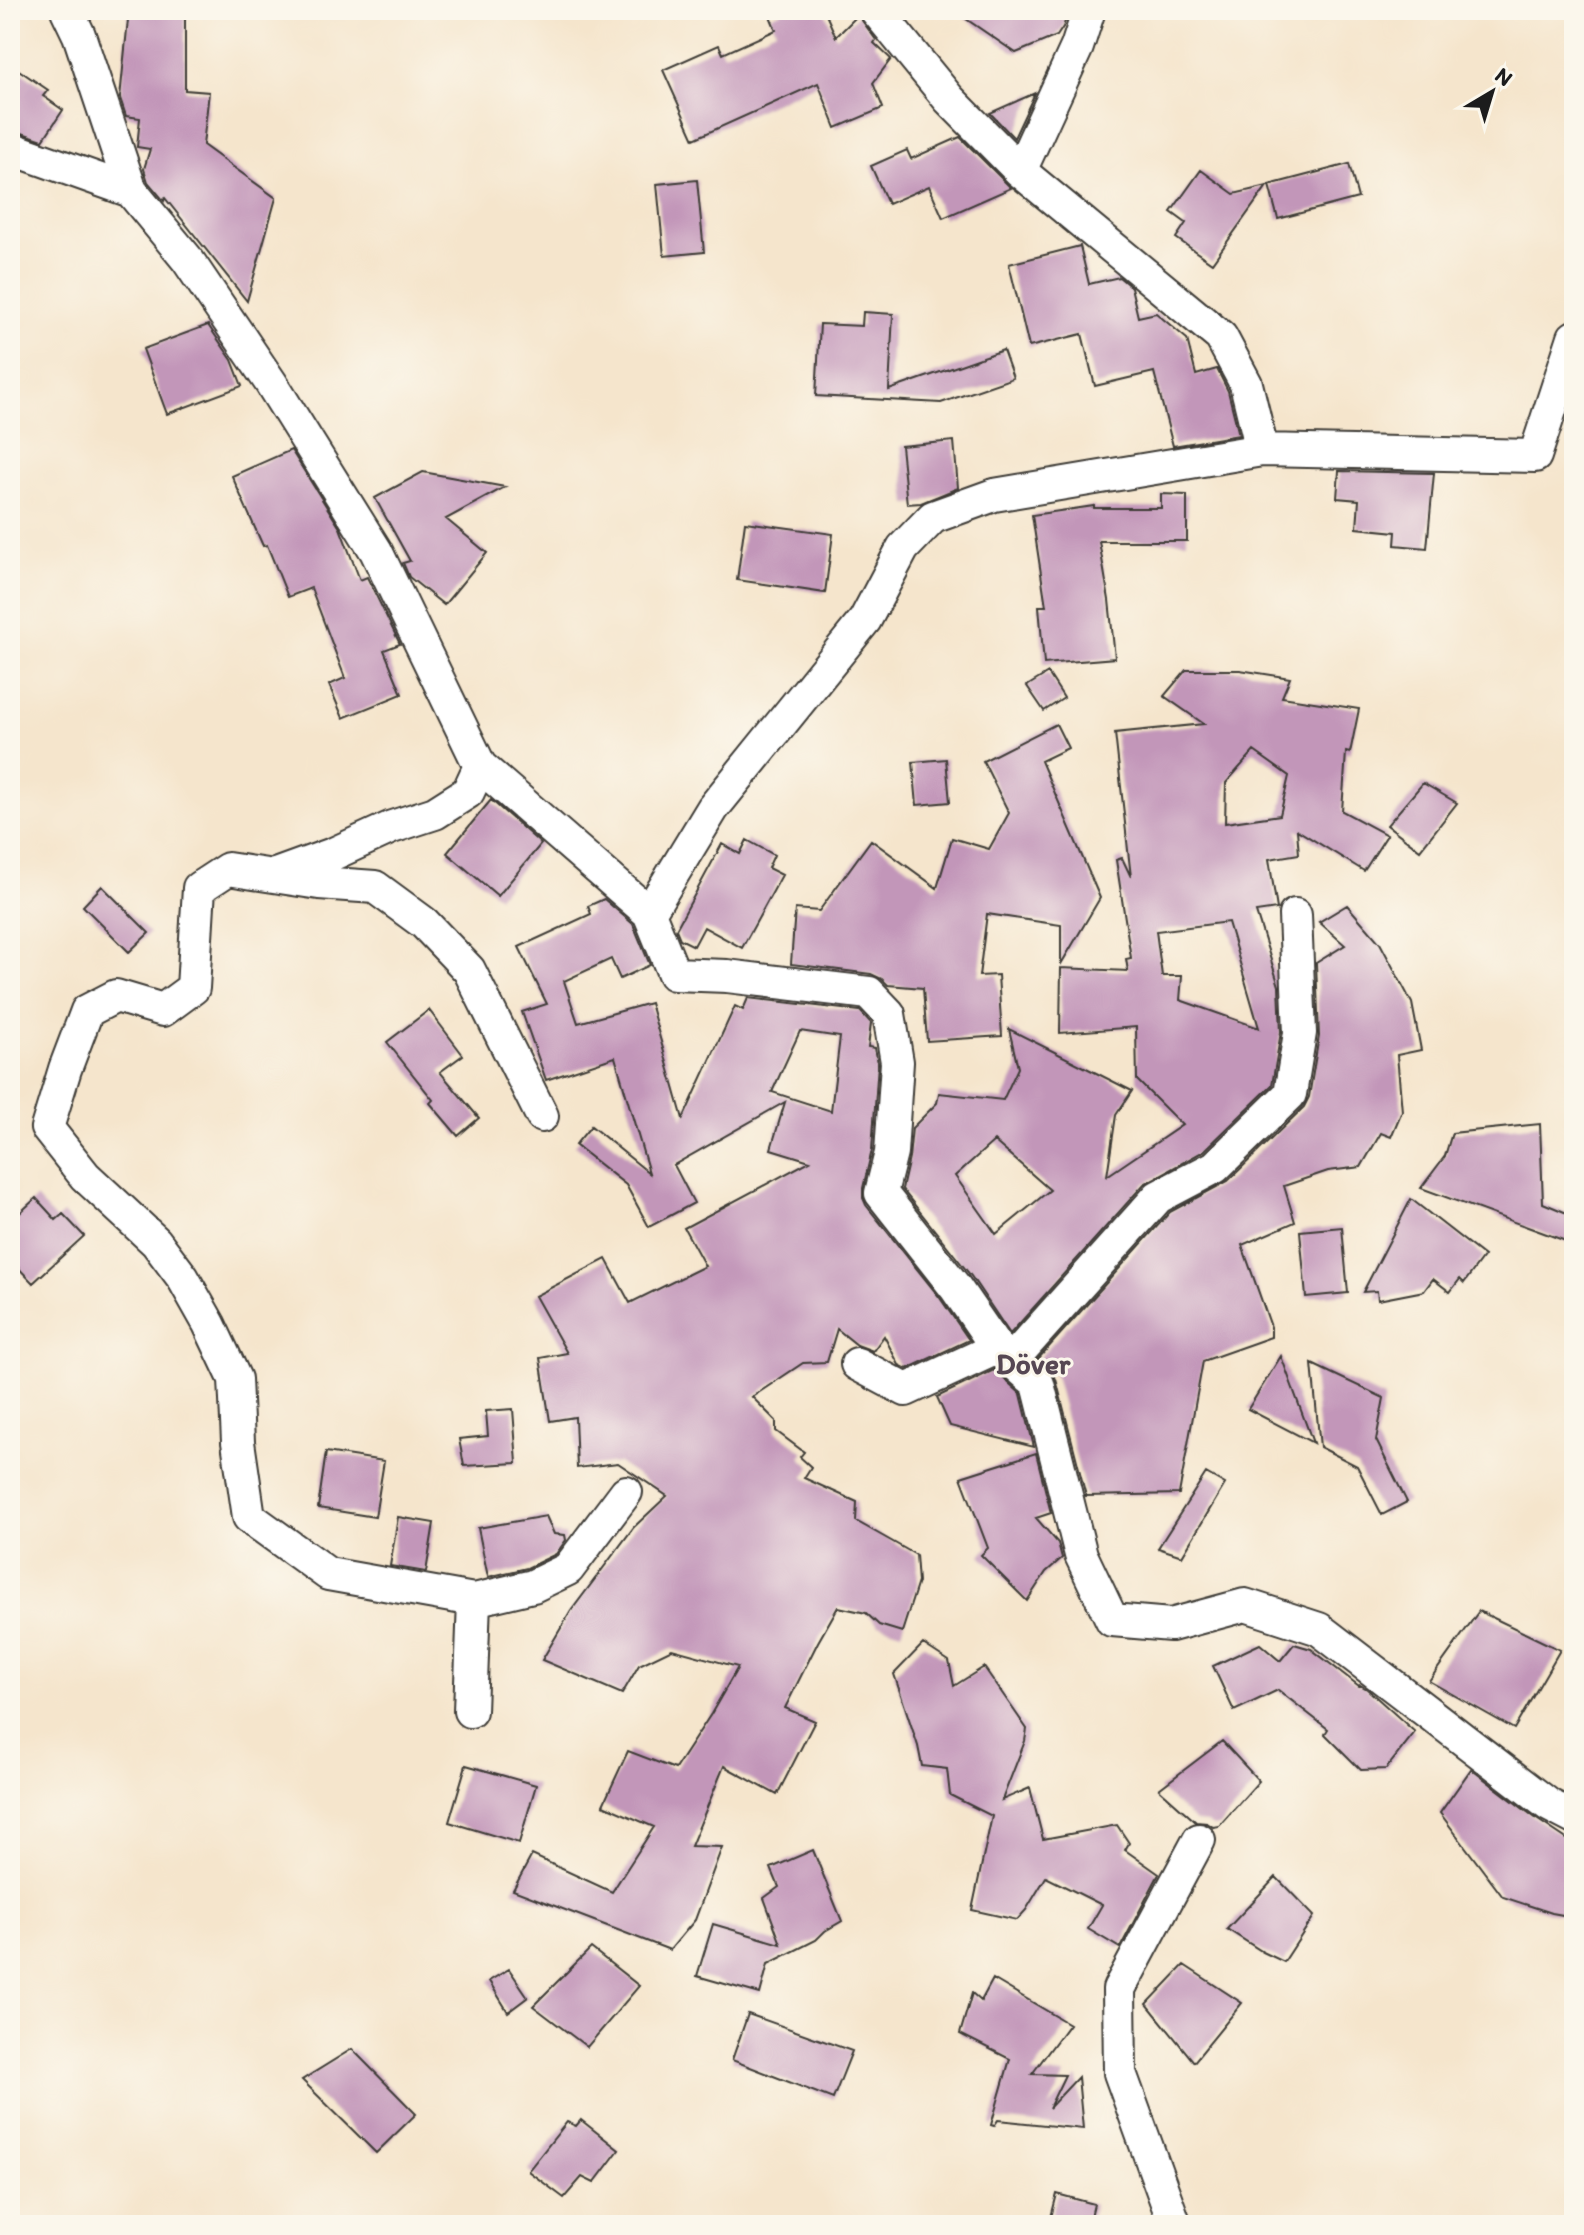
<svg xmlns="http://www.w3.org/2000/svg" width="1584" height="2235" font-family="Itim,sans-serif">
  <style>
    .building { fill: #c296b9; fill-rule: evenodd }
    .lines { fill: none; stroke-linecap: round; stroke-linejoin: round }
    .street-casing { stroke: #3d3a36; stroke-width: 36 }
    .street { stroke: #fff; stroke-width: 32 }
    .labels { text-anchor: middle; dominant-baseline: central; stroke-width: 6; stroke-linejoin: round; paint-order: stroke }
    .quarter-label { font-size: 30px; font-weight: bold; fill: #564753; stroke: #fbf7ec }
  </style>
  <rect width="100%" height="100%" fill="#fbf7ec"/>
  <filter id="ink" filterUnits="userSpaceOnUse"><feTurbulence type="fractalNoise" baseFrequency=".0125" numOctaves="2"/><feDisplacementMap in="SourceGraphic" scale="16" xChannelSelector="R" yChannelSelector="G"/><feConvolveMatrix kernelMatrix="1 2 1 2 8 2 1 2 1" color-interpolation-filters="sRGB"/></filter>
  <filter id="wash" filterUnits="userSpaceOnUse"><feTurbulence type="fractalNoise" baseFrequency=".006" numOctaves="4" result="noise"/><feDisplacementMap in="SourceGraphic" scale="32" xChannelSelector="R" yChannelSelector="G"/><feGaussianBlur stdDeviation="1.8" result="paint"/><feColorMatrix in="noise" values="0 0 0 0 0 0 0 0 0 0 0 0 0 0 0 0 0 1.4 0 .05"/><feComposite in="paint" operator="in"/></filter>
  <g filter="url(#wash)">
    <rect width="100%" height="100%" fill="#f5e5cc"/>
    <g id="blocks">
      <path class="building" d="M 129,10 L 185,10 L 185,90 L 209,92 L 203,145 L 276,198 L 247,301 L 165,198 L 164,201 L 148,182 L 144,169 L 150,149 L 137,147 L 140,118 L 126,116 L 120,98 Z
        M 784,10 L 824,10 L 836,37 L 858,15 L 876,40 L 874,43 L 891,59 L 873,83 L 883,108 L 836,128 L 818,83 L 694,139 L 663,70 L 719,45 L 723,54 L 776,30 L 770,16 Z
        M 953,10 L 1069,10 L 1063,27 L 1057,36 L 1016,53 Z
        M 10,64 L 48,90 L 43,96 L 63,110 L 43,140 L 10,129 Z
        M 1035,93 L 1014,138 L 990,113 Z
        M 960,137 L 1011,188 L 943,218 L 929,186 L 888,204 L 871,166 L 907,150 L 911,159 Z
        M 1349,164 L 1358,198 L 1278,219 L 1269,185 Z
        M 1201,170 L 1234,194 L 1267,186 L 1212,263 L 1176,238 L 1186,223 L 1171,212 Z
        M 697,180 L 704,252 L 664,256 L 657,184 Z
        M 1080,246 L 1089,284 L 1119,277 L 1131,287 L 1138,317 L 1156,313 L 1187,339 L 1196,375 L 1217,369 L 1228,391 L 1239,435 L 1173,446 L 1154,372 L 1095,386 L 1082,334 L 1029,347 L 1009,264 Z
        M 863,312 L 893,314 L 889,390 L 1003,350 L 1013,378 L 941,403 L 816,396 L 820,324 L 862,326 Z
        M 208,325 L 232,360 L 242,386 L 167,414 L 143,349 Z
        M 954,441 L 958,488 L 921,503 L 907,504 L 901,446 Z
        M 291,450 L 340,528 L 360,580 L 367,577 L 400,644 L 384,650 L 402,694 L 343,718 L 329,685 L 345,678 L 311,588 L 288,597 L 267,545 L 263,546 L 232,476 Z
        M 1339,471 L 1434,473 L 1427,548 L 1395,545 L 1396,532 L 1357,528 L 1359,500 L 1337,498 Z
        M 423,472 L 505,487 L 446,519 L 487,553 L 444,605 L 409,577 L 403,563 L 410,561 L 375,498 Z
        M 1161,494 L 1187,495 L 1187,541 L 1099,541 L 1109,600 L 1115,658 L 1044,664 L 1039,606 L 1046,606 L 1032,515 L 1094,506 L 1094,508 L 1161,508 Z
        M 745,522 L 833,534 L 825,593 L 737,580 Z
        M 1186,670 L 1240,670 L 1290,678 L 1282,697 L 1359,709 L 1350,753 L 1346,752 L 1342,811 L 1387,835 L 1364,871 L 1297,830 L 1299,854 L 1269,859 L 1277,909 L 1256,912 L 1279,986 L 1281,1032 L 1272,1085 L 1204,1151 L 1144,1184 L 1010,1334 L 971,1276 L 902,1189 L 909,1158 L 912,1128 L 937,1103 L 939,1093 L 1003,1100 L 1018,1068 L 1009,1029 L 1132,1091 L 1116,1115 L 1107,1176 L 1182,1125 L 1137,1080 L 1136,1027 L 1060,1033 L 1061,968 L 1128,971 L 1126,959 L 1131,958 L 1116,860 L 1122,858 L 1131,877 L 1115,733 L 1204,724 L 1164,696 ZM 1254,751 L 1289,776 L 1280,815 L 1225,823 L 1226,783 ZM 1228,922 L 1259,1028 L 1180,1000 L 1182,976 L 1162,976 L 1156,931 ZM 994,1141 L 1050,1190 L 996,1234 L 955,1176 Z
        M 1048,673 L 1064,698 L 1044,711 L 1027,686 Z
        M 1056,724 L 1068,748 L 1041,761 L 1100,898 L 1061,964 L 1061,925 L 987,914 L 979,976 L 998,975 L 1002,1036 L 927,1041 L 923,988 L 888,985 L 882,979 L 871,974 L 791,964 L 795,909 L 819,911 L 871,840 L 937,888 L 952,838 L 989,849 L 1009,813 L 983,761 Z
        M 946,759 L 950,802 L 917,805 L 913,762 Z
        M 1423,783 L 1457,803 L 1420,850 L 1387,825 Z
        M 491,800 L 541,844 L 498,896 L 447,853 Z
        M 747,840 L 774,855 L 768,868 L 782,875 L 742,948 L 704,927 L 694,946 L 680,939 L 676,929 L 722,844 L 740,854 Z
        M 102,886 L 149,933 L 129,952 L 83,906 Z
        M 604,899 L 633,924 L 650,965 L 620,979 L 611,959 L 564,981 L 578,1023 L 650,1003 L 683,1119 L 735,1006 L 743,1010 L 748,998 L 860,1011 L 871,1023 L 868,1047 L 875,1048 L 878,1063 L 872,1150 L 863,1188 L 863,1198 L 866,1205 L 940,1298 L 969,1340 L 907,1369 L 899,1365 L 884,1336 L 873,1351 L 857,1345 L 837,1329 L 827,1362 L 803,1363 L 752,1397 L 776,1421 L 776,1431 L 804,1452 L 800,1457 L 811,1467 L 804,1478 L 857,1502 L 856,1521 L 916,1555 L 918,1582 L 902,1632 L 879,1625 L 866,1613 L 838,1607 L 818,1642 L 785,1708 L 815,1721 L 777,1795 L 724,1766 L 691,1846 L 722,1847 L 695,1920 L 670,1950 L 513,1890 L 532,1855 L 612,1892 L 654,1827 L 603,1805 L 628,1751 L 675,1769 L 711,1714 L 738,1667 L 672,1649 L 639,1665 L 622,1694 L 542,1660 L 571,1611 L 634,1527 L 667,1496 L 618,1463 L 577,1468 L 575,1417 L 550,1421 L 540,1358 L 567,1353 L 535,1296 L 606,1259 L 630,1303 L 705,1266 L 684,1228 L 810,1161 L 771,1149 L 785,1102 L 674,1165 L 694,1203 L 649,1227 L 626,1185 L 575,1145 L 591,1126 L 649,1173 L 615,1057 L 546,1080 L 522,1012 L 547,1004 L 519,947 L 591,914 L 588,906 ZM 800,1031 L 840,1037 L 831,1111 L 772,1092 Z
        M 1347,905 L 1380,943 L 1412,1003 L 1421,1050 L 1397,1055 L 1402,1111 L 1391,1137 L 1381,1133 L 1361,1167 L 1328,1171 L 1284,1186 L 1295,1222 L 1242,1245 L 1271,1327 L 1271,1337 L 1203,1361 L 1179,1494 L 1086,1496 L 1056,1379 L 1051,1370 L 1038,1359 L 1170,1212 L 1228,1181 L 1304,1107 L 1309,1097 L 1319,1036 L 1316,963 L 1345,945 L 1319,922 Z
        M 429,1010 L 463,1055 L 440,1072 L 479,1118 L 458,1136 L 430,1103 L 433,1100 L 387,1042 Z
        M 1540,1124 L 1543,1203 L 1574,1216 L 1574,1244 L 1421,1188 L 1445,1156 L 1452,1133 Z
        M 36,1198 L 56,1220 L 63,1214 L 84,1236 L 33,1283 L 10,1259 L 10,1222 Z
        M 1411,1199 L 1484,1256 L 1464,1283 L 1460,1279 L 1450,1292 L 1433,1279 L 1424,1291 L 1378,1300 L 1377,1291 L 1363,1292 Z
        M 1342,1227 L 1348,1293 L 1306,1297 L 1300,1231 Z
        M 1281,1356 L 1313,1443 L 1248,1409 Z
        M 1312,1364 L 1384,1398 L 1376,1440 L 1407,1502 L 1382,1515 L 1357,1466 L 1320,1447 Z
        M 994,1370 L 1021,1394 L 1034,1447 L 950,1426 L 937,1397 Z
        M 513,1409 L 517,1463 L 464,1466 L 459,1439 L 488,1436 L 486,1411 Z
        M 326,1452 L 384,1461 L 375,1517 L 318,1508 Z
        M 1036,1453 L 1051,1513 L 1036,1518 L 1058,1543 L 1062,1558 L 1046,1572 L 1027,1601 L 981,1555 L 988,1548 L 961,1477 Z
        M 1206,1473 L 1225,1484 L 1182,1556 L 1158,1548 Z
        M 546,1516 L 554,1534 L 565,1535 L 566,1540 L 556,1554 L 527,1568 L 488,1577 L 478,1528 Z
        M 398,1517 L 434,1523 L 426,1572 L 390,1566 Z
        M 1479,1611 L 1560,1650 L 1514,1729 L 1429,1681 Z
        M 923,1644 L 949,1661 L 954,1686 L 984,1667 L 1027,1729 L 1025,1741 L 1002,1800 L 1030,1788 L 1043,1839 L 1117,1825 L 1129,1843 L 1125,1850 L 1159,1874 L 1120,1948 L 1088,1929 L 1102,1905 L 1046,1877 L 1026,1910 L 1017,1920 L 972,1910 L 992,1816 L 950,1795 L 947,1769 L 922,1766 L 918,1746 L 894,1674 Z
        M 1260,1644 L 1280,1661 L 1294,1644 L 1311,1649 L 1359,1686 L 1360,1685 L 1367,1689 L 1415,1732 L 1386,1769 L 1361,1770 L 1325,1734 L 1328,1729 L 1278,1690 L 1234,1711 L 1213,1666 Z
        M 1222,1741 L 1259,1781 L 1219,1826 L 1213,1827 L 1207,1823 L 1196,1822 L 1159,1789 Z
        M 466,1765 L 536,1785 L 519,1843 L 449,1822 Z
        M 1471,1769 L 1538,1820 L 1574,1844 L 1574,1917 L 1552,1913 L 1503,1897 L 1440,1813 Z
        M 813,1850 L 842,1921 L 825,1931 L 816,1940 L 768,1964 L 760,1994 L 697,1976 L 713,1924 L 781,1944 L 764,1898 L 779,1887 L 771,1868 Z
        M 1276,1877 L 1314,1916 L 1284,1962 L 1263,1952 L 1227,1929 Z
        M 591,1948 L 639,1986 L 587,2047 L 533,2006 Z
        M 1184,1965 L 1242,2003 L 1194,2062 L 1147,2004 Z
        M 509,1969 L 528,1997 L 508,2012 L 489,1981 Z
        M 993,1979 L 1069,2024 L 1032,2074 L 1065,2075 L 1049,2108 L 1078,2077 L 1083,2129 L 998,2120 L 994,2126 L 991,2125 L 1010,2059 L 960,2034 L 972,1993 L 981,2001 Z
        M 748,2014 L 852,2051 L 833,2099 L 732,2060 Z
        M 352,2049 L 416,2114 L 376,2153 L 302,2080 Z
        M 581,2120 L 619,2150 L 594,2183 L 582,2177 L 564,2198 L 528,2171 L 567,2122 L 576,2126 Z
        M 1057,2194 L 1094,2204 L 1089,2225 L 1049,2225 Z"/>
    </g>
  </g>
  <g filter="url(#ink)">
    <use href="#blocks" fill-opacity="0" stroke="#3d3a36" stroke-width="2"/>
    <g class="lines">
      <g class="street-casing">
        <path id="street" d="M 67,10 L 79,35 L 131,191 L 187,259 L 271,383 L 376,551 L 480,766 L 649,913 L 674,974 L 727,976 L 869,993 L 889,1014 L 897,1062 L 891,1153 L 881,1193 L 955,1287 L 997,1348 L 1038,1384 L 1081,1555 L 1112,1620 L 1171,1625 L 1245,1605 L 1319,1629 L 1549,1805 L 1574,1818
          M 10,148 L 131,191
          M 1020,171 L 1077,47 L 1089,10
          M 1262,450 L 1535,456 L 1574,337
          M 278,874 L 333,854 L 392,827 L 435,813 L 468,792 L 480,766
          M 649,913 L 713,808 L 865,620 L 903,548 L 933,517 L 994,495 L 1262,450 L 1246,384 L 1221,337 L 1020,171 L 949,99 L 876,10
          M 542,1116 L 469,970 L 424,923 L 375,887 L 319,883 L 228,869 L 199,888 L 193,988 L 163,1010 L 116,996 L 87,1011 L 65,1069 L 47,1128 L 85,1176 L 156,1242 L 183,1278 L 209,1324 L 235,1379 L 238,1442 L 249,1517 L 328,1574 L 474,1600 L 533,1586 L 568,1569 L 626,1492
          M 1011,1361 L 1158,1197 L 1215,1167 L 1290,1094 L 1300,1033 L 1295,915
          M 857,1364 L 906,1390 L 997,1348
          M 470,1711 L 474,1600
          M 1175,2225 L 1120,2073 L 1119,1989 L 1199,1840"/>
      </g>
      <use href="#street" class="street"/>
    </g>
  </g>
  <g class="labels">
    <g class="quarter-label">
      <text x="1033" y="1363">Döver</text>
    </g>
  </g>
  <rect width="1584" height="2235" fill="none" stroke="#fbf7ec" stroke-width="40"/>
  <g transform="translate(1492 92) rotate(38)" stroke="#fbf7ec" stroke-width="6" paint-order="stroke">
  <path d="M0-6L14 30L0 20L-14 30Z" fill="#1c1c1c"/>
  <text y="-12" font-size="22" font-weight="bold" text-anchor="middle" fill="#1c1c1c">N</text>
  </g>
</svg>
